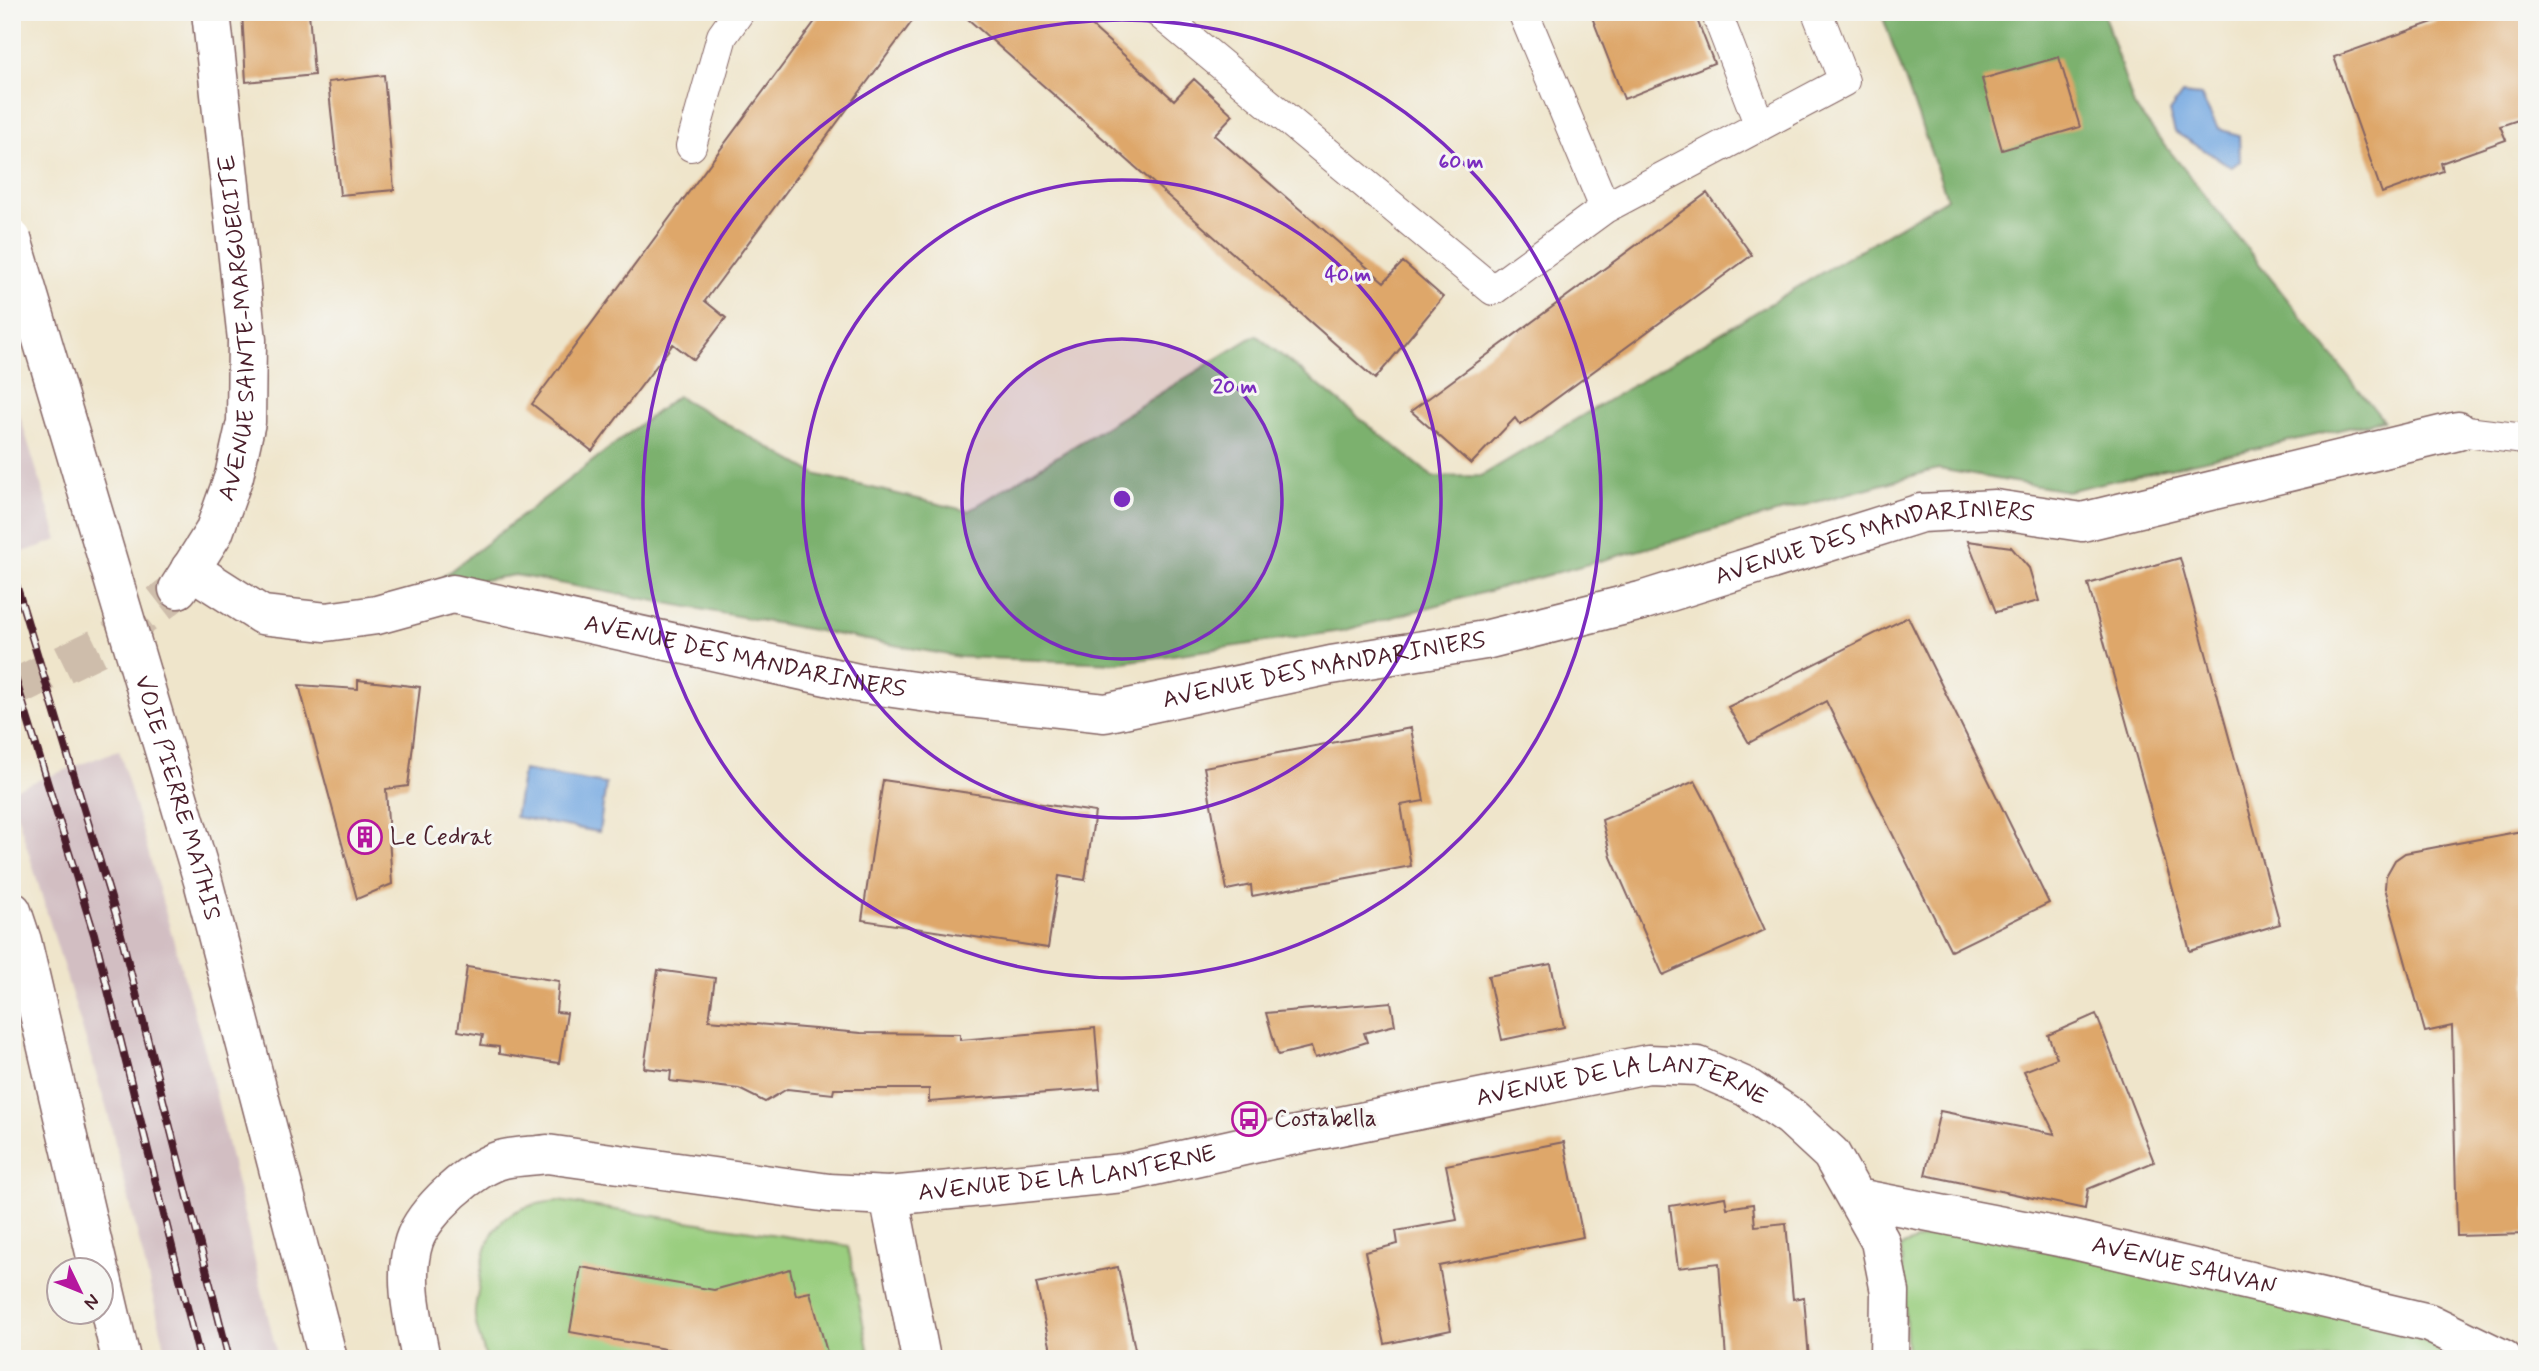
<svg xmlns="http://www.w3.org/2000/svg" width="2539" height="1371" font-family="Mynerve,sans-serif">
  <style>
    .industrial { fill: #d2bec2 }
    .green { fill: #9ace7f; stroke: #727655; stroke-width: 2 }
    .forest { fill: #7bb16e; stroke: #62684c; stroke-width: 2 }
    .water { fill: #75a8e1; stroke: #606486; stroke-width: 2 }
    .building { fill: #dea76b }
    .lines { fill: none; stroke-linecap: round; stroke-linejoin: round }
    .minor-tunnel { stroke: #cebdab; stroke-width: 38; stroke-dasharray: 38 19; stroke-linecap: butt }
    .service-casing { stroke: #846463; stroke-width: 32 }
    .minor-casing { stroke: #846463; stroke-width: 41 }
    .tertiary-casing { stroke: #846463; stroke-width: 41 }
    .trunk-casing { stroke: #846463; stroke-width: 41 }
    .service { stroke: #fff; stroke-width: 30 }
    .minor { stroke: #fff; stroke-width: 38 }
    .tertiary { stroke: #fff; stroke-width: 38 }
    .trunk { stroke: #fff; stroke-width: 38 }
    .rail-casing { stroke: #4a1f2b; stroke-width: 8 }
    .rail { stroke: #f6f6f2; stroke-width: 5; stroke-dasharray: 16; stroke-linecap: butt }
    .trunk-bridge-casing { stroke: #846463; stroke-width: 41; stroke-linecap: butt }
    .trunk-bridge { stroke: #fff; stroke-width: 38 }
    .ring { fill: none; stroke: #7b2cbf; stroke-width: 3.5 }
    .labels { text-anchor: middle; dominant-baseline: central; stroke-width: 6; stroke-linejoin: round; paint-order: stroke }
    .street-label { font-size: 24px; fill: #4a1f2b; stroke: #f6f6f2 }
    .poi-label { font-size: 24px; fill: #4a1f2b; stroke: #f6f6f2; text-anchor: start }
    .centre { fill: #7b2cbf; stroke: #f6f6f2; stroke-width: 3.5 }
    .ring-label { font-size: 21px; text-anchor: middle; font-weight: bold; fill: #7b2cbf; stroke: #f6f6f2; stroke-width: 6; stroke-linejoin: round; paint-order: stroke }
  </style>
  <rect width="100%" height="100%" fill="#f6f6f2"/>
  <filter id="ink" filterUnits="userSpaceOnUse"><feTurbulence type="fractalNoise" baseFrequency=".0143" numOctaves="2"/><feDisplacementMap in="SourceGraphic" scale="14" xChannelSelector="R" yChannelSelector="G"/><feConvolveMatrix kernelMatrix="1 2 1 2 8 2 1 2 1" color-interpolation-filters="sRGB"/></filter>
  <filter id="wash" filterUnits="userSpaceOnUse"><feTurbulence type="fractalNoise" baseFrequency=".00686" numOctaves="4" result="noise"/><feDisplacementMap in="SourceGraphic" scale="28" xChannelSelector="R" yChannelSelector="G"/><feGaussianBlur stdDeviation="1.57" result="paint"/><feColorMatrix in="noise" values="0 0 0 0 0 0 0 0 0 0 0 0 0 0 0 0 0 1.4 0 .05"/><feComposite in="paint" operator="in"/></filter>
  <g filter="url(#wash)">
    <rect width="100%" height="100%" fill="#efe5cb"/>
    <path class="industrial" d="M 12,390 L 58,540 L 12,556 Z
      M 119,750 L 208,1061 L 278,1359 L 168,1359 L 107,1110 L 12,798 L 12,790 Z"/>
    <path class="green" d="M 558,1201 L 848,1246 L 870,1359 L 486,1359 C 483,1346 476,1330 475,1317 C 474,1307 478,1295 479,1285 C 486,1230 499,1206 558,1201 Z
      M 1947,1228 L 2391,1327 L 2471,1359 L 1908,1359 L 1901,1247 Z"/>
    <path class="forest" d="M 1881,12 L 2103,12 L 2134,106 L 2383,420 L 2067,491 L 1938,469 L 1342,631 L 1116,663 L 959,657 L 515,575 L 427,589 L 677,396 L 818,475 L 968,511 L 1256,335 L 1433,477 L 1481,476 L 1947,198 Z"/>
    <path class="water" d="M 2182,94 L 2201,96 L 2218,129 L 2239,135 L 2240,161 L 2232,167 L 2175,132 L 2169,112 Z
      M 523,770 L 606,784 L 599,832 L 515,817 Z"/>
    <g id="blocks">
      <path class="building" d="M 242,12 L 309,12 L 314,75 L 246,82 Z
        M 822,12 L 919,12 L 705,301 L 726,318 L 694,360 L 673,344 L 592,451 L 532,404 Z
        M 960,12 L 1076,12 L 1174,100 L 1194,79 L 1233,115 L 1214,135 L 1384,282 L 1403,262 L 1443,297 L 1375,379 Z
        M 1590,12 L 1694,12 L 1714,63 L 1624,99 Z
        M 2461,12 L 2527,12 L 2527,117 L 2500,126 L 2506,140 L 2441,163 L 2443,171 L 2382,193 L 2334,57 Z
        M 2059,57 L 2080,127 L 2002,150 L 1982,79 Z
        M 384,75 L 394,190 L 340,195 L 328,82 Z
        M 1707,193 L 1752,255 L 1520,425 L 1515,418 L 1471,464 L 1411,411 Z
        M 1968,541 L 2011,547 L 2029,568 L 2039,601 L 1996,612 Z
        M 2180,558 L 2280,924 L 2190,951 L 2088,584 Z
        M 1908,617 L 2049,903 L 1951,951 L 1826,701 L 1749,743 L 1728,707 Z
        M 358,680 L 420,687 L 408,786 L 386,789 L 392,884 L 357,899 L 299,685 L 358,689 Z
        M 1411,728 L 1424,801 L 1401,805 L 1411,866 L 1252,896 L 1251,885 L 1227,890 L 1204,767 Z
        M 883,780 L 1095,812 L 1085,880 L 1059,876 L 1048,948 L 862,920 Z
        M 1695,781 L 1713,815 L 1765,930 L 1663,975 L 1611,857 L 1602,820 Z
        M 2527,830 L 2527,1234 L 2457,1236 L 2452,1026 L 2425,1032 L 2385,888 L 2386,876 L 2395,860 L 2405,853 Z
        M 1551,964 L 1564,1027 L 1502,1040 L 1488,976 Z
        M 467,967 L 559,981 L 556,1012 L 567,1013 L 559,1063 L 499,1054 L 499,1047 L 481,1045 L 483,1035 L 458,1031 Z
        M 658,970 L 715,978 L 709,1020 L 861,1033 L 960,1034 L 960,1040 L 1095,1028 L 1100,1089 L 929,1102 L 929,1089 L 834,1089 L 833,1094 L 787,1089 L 765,1102 L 739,1089 L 670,1081 L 671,1071 L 644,1068 Z
        M 1391,1002 L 1395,1025 L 1364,1033 L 1367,1042 L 1315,1058 L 1311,1047 L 1278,1055 L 1266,1013 Z
        M 2096,1014 L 2154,1162 L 2088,1189 L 2085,1209 L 1925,1175 L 1940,1111 L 2055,1134 L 2024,1071 L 2057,1058 L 2048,1035 Z
        M 1564,1142 L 1583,1237 L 1439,1266 L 1451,1330 L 1385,1344 L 1365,1252 L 1398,1244 L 1396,1231 L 1457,1220 L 1446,1165 Z
        M 1725,1197 L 1727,1208 L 1753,1204 L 1755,1226 L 1786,1223 L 1793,1299 L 1804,1297 L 1809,1359 L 1726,1359 L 1719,1263 L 1678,1268 L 1670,1206 Z
        M 581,1267 L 714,1290 L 790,1269 L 796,1295 L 810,1292 L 829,1359 L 721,1359 L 570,1332 Z
        M 1118,1267 L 1137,1359 L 1053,1359 L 1036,1283 Z"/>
    </g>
  </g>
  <g filter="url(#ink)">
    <use href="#blocks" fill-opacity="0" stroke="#846463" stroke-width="2"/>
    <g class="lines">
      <path class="minor-tunnel" d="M 12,689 L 111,641 L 178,589"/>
      <g class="service-casing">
        <path id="service" d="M 1158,12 L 1493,290 L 1605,208
          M 1523,12 L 1605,208 L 1844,81 L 1817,12
          M 1716,12 L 1760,126
          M 691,146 L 722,36 L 739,12
          M 2458,431 L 2524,439 L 2527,442"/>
      </g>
      <g class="minor-casing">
        <g id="minor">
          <path id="s1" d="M 190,569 L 262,615 L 326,622 L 377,615 L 453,594 L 858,683 L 942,695 L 1105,713 L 1331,665 L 1485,640 L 1641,601 L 1921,513 L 1995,509 L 2082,522 L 2458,431"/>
          <path id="s2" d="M 178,589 L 214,532 L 234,476 L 246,422 L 247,340 L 211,12"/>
          <path d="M 889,1196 L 921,1359"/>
          <path id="s3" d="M 1857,1198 L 2070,1239 L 2429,1323 L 2503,1359"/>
        </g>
      </g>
      <g class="tertiary-casing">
        <g id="tertiary">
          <path id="s4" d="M 421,1359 C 414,1322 402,1278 414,1241 C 424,1211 473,1166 504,1159 C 518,1156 533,1156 547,1154 L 829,1193 L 889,1196 L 1123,1173 L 1271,1140 L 1648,1064 L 1698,1066 L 1746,1087 L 1791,1117 L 1831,1154 L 1880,1241 L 1890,1292 L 1889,1359"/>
        </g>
      </g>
      <g class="trunk-casing">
        <path id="trunk" d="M 12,911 L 22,941 L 99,1270
          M 102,1278 L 121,1359"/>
      </g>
      <use href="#service" class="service"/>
      <use href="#minor" class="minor"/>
      <use href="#tertiary" class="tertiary"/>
      <use href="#trunk" class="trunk"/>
      <g class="rail-casing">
        <path id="rail" d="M 12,571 L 116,915 L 229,1359
          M 12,668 L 94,934 L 200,1359"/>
      </g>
      <use href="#rail" class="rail"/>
      <g class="trunk-bridge-casing">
        <g id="trunk-bridge">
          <path id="s5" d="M 12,239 L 203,881 L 328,1359"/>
        </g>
      </g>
      <use href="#trunk-bridge" class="trunk-bridge"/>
    </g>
  </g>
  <circle cx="1122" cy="499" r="160" fill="#7b2cbf" fill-opacity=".12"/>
  <g class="ring">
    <circle cx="1122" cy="499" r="160"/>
    <circle cx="1122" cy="499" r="319"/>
    <circle cx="1122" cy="499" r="479"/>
  </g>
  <defs>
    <g id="building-ring" transform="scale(1.75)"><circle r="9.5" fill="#f6f6f2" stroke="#b5179e" stroke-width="1.5"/><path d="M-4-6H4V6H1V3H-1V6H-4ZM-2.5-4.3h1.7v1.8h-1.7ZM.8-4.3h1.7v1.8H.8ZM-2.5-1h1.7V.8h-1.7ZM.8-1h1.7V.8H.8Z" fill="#b5179e"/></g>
    <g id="bus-ring" transform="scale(1.75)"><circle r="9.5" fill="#f6f6f2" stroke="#b5179e" stroke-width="1.5"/><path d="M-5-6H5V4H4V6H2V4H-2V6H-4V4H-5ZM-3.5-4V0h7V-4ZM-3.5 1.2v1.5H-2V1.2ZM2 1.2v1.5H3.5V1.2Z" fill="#b5179e"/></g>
  </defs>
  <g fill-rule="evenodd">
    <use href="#building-ring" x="365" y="837"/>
    <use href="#bus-ring" x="1249" y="1119"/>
  </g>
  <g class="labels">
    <g class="street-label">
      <text stroke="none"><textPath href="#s2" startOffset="276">AVENUE SAINTE-MARGUERITE</textPath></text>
      <text stroke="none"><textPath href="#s1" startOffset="1734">AVENUE DES MANDARINIERS</textPath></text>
      <text stroke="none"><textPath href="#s1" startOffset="579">AVENUE DES MANDARINIERS</textPath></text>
      <text stroke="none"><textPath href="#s1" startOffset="1167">AVENUE DES MANDARINIERS</textPath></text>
      <text stroke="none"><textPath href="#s5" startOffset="583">VOIE PIERRE MATHIS</textPath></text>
      <text stroke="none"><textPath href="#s4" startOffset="1379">AVENUE DE LA LANTERNE</textPath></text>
      <text stroke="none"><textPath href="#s4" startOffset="812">AVENUE DE LA LANTERNE</textPath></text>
      <text stroke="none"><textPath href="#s3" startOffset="334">AVENUE SAUVAN</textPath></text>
    </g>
    <g class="poi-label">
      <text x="390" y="837">Le Cedrat</text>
      <text x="1274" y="1119">Costabella</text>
    </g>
  </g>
  <circle cx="1122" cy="499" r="10" class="centre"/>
  <g class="ring-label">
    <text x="1461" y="168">60 m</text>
    <text x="1348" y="281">40 m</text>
    <text x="1235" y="393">20 m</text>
  </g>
  <rect width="2539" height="1371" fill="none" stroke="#f6f6f2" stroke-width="42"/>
  <g transform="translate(80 1291) rotate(133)"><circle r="33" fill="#f6f6f2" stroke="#b1a0a2" stroke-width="2"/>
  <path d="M0-5L12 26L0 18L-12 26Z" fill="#b5179e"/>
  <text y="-10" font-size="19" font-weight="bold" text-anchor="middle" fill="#4a1f2b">N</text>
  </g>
</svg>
